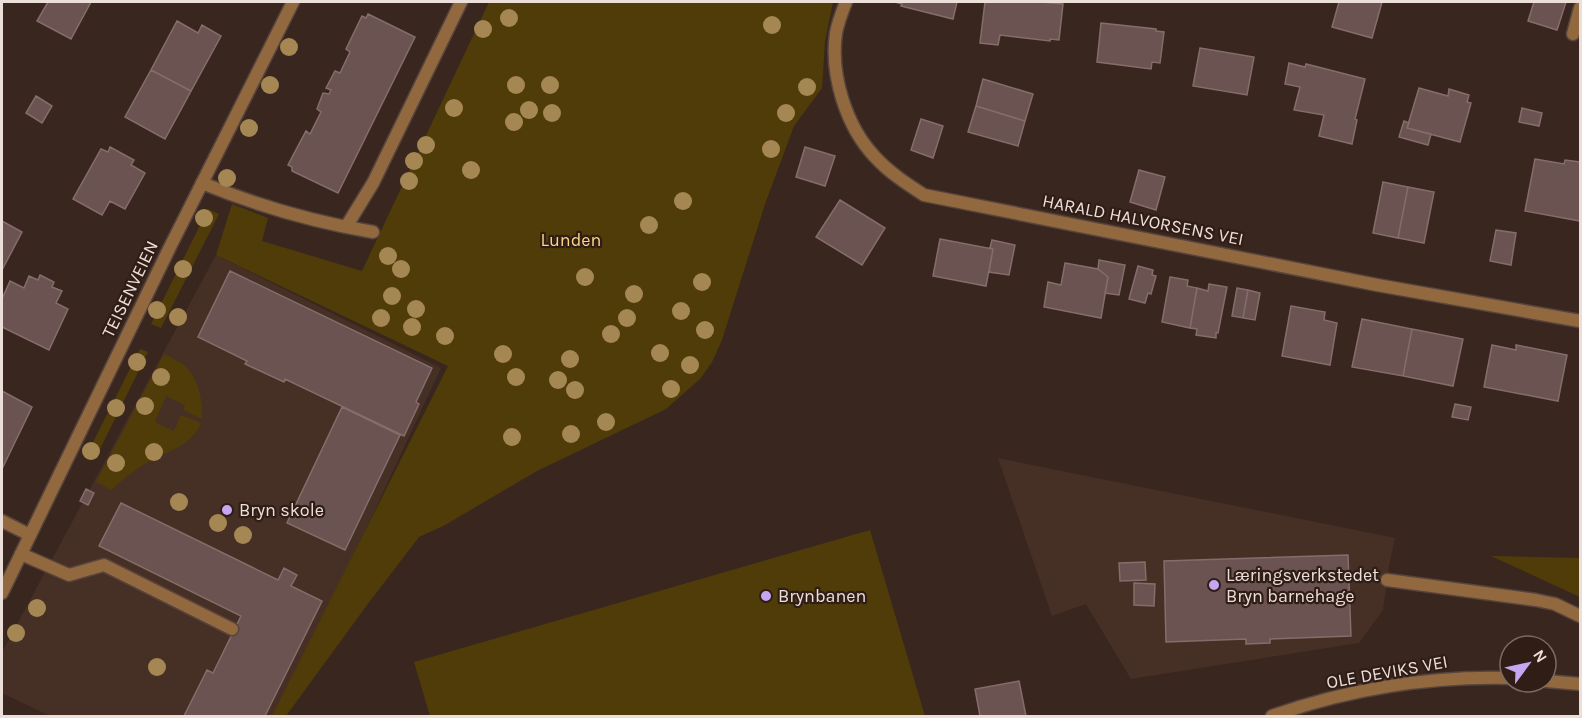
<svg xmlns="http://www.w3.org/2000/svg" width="1582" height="718" font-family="Karla,sans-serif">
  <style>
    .built { fill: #462f24 }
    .green { fill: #503c09 }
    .building { fill: #6a5351; stroke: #856d6b; stroke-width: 1.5 }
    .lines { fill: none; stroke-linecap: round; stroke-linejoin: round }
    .service-casing { stroke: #56443d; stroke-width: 15 }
    .minor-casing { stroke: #56443d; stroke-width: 15 }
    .tertiary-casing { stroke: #56443d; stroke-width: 15 }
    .service { stroke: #92683f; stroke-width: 12 }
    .minor { stroke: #92683f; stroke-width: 12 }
    .tertiary { stroke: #92683f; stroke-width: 12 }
    .tree { fill: #a58754 }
    .poi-dot { fill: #c6a6f0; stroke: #2f1d16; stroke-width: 2 }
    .labels { text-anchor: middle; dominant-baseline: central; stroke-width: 4.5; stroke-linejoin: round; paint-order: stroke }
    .street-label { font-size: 18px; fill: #ecdfda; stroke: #2f1d16 }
    .park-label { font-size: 18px; fill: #fed67f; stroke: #2f1d16 }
    .poi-label { font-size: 18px; fill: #ecdfda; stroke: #2f1d16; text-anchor: start }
  </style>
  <rect width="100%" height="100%" fill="#39271f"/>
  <path class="built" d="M 216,255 L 441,368 L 279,716 L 50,716 L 2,693 L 2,652 Z
    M 998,458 L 1395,538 L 1389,566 L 1383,610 L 1359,643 L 1131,679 L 1086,604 L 1052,616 Z"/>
  <path class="green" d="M 489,2 L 833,2 L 825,41 L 822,88 L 794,126 L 765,204 L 722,340 L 712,362 L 701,378 L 666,409 L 537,471 L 445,525 L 419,537 L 367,605 L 286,716 L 272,716 L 448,366 L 216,255 L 232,204 L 268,218 L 262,241 L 362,271 Z
    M 208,209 L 219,214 L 161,328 L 151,324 Z
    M 140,349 L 148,352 L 100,449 L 92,457 L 87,454 Z
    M 164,354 C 172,358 182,362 188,369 C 199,381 203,403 202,419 L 183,410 L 185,405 L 166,396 L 155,422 L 174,431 L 181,415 L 201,423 C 192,447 165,451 145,464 C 133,471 122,480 111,490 L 96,482 Z
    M 870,530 L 925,716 L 430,716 L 414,662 Z
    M 1491,556 L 1580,558 L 1580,597 Z"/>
  <path class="building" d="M 48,2 L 91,2 L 71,39 L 37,21 Z
    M 895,2 L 957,2 L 953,19 L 901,6 L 902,4 Z
    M 985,2 L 1040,2 L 1063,4 L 1059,40 L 1050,39 L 1050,41 L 1000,35 L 998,45 L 980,43 Z
    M 1339,2 L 1382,2 L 1372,38 L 1332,27 Z
    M 1534,2 L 1566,2 L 1557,30 L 1528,21 Z
    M 368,14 L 415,37 L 338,193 L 292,171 L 292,167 L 288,165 L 306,131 L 310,134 L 321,112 L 317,109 L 323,93 L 329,94 L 331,90 L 326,88 L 335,71 L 340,73 L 350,52 L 346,49 L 362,16 L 366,18 Z
    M 177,21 L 198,33 L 202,25 L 221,36 L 191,91 L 151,70 Z
    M 1101,23 L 1156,29 L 1156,31 L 1164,32 L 1160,63 L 1152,62 L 1151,69 L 1097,62 Z
    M 1200,48 L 1254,57 L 1247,95 L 1193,86 Z
    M 1289,63 L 1305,67 L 1306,64 L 1365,79 L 1355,119 L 1357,120 L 1352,144 L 1319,136 L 1324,115 L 1294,110 L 1300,87 L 1285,84 Z
    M 151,70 L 191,91 L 165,139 L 125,117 Z
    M 983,79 L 1033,94 L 1025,121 L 976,106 Z
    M 1419,88 L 1448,96 L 1449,89 L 1469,95 L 1467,102 L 1471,103 L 1460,142 L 1407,128 Z
    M 36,96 L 52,106 L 42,123 L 26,113 Z
    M 976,106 L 1025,121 L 1018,146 L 968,132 Z
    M 1522,108 L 1542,113 L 1539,126 L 1519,122 Z
    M 921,119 L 943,126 L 933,158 L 911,150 Z
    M 1404,121 L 1409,123 L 1407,128 L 1431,134 L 1428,145 L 1399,137 Z
    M 110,147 L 134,160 L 131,165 L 145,173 L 125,209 L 110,201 L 102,215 L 73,199 L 101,149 L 108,152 Z
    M 805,147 L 835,156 L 825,186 L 796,177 Z
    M 1535,159 L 1564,164 L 1565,160 L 1580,162 L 1580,221 L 1525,211 Z
    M 1139,170 L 1165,177 L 1156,210 L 1130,202 Z
    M 1383,182 L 1408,187 L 1398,238 L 1373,233 Z
    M 1408,187 L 1434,192 L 1424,243 L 1398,238 Z
    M 840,200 L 885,228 L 862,265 L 816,237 Z
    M 2,221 L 22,232 L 2,270 Z
    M 1496,230 L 1516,233 L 1511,265 L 1490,261 Z
    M 940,239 L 993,249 L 986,286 L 933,276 Z
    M 992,240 L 1015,245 L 1009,275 L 989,272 L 993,249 L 990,248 Z
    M 1099,260 L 1125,265 L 1119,295 L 1105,293 L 1108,277 L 1098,269 Z
    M 1065,263 L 1098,269 L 1108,277 L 1101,318 L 1044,307 L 1048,282 L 1061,285 Z
    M 1138,266 L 1153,270 L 1152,275 L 1156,276 L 1151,294 L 1148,293 L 1145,303 L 1129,299 Z
    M 230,271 L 432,368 L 416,402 L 419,404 L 404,436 L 285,379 L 284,382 L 245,364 L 247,361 L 198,337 Z
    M 40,275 L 54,282 L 52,287 L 62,291 L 56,303 L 68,309 L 49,350 L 2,327 L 2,299 L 10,281 L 24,288 L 29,276 L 38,280 Z
    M 1170,277 L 1188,280 L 1187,286 L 1197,288 L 1190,328 L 1162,322 Z
    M 1209,284 L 1227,287 L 1218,333 L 1216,333 L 1216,338 L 1196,335 L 1197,329 L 1190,328 L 1197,288 L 1208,291 Z
    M 1237,288 L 1248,290 L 1243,318 L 1232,316 Z
    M 1248,290 L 1260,293 L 1255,320 L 1243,318 Z
    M 1291,306 L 1325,312 L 1324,320 L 1337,323 L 1330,365 L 1282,356 Z
    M 1362,319 L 1412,329 L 1403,376 L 1352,367 Z
    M 1412,329 L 1463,339 L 1453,386 L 1403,376 Z
    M 1492,345 L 1516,350 L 1516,345 L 1567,355 L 1558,401 L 1484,387 Z
    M 2,391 L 32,407 L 2,469 Z
    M 1455,404 L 1471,407 L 1468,420 L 1452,417 Z
    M 342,407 L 400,435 L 345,550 L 287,523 Z
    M 86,489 L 94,493 L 88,505 L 80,501 Z
    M 121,503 L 278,580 L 284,568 L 297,575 L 291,586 L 322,601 L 265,716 L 184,716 L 207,670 L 213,673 L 241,616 L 99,546 Z
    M 1348,555 L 1351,636 L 1270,639 L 1270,643 L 1246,644 L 1246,639 L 1166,642 L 1164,561 Z
    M 1145,562 L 1146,580 L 1120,581 L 1119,563 Z
    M 1134,583 L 1155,584 L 1154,606 L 1134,605 Z
    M 1019,681 L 1026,716 L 980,716 L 975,689 Z"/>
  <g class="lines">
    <g class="service-casing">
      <path id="service" d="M 1573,34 L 1580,8
        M 202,183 C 258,206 314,222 373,232
        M 346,227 L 373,183 L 461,2
        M 2,521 L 30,535
        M 21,554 L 69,575 L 104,565 L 232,629
        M 1387,580 L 1536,600 L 1555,604 L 1580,616"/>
    </g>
    <g class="minor-casing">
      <path id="minor" d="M 846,2 C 842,12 838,22 836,33 C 830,75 846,127 876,158 C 890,173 907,184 924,195 L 1377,285 L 1580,321
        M 2,593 L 170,247 L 293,2"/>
    </g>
    <g class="tertiary-casing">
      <path id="tertiary" d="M 1546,681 L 1580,684
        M 1272,716 C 1349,689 1429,676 1510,678"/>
    </g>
    <use href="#service" class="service"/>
    <use href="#minor" class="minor"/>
    <use href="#tertiary" class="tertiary"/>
  </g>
  <g class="tree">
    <circle cx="509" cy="18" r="9"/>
    <circle cx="772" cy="25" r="9"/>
    <circle cx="483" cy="29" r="9"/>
    <circle cx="289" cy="47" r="9"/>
    <circle cx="270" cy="85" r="9"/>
    <circle cx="516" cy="85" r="9"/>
    <circle cx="550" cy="85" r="9"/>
    <circle cx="807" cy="87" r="9"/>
    <circle cx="454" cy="108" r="9"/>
    <circle cx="529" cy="110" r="9"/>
    <circle cx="552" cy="113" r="9"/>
    <circle cx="786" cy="113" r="9"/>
    <circle cx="514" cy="122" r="9"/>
    <circle cx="249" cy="128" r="9"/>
    <circle cx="426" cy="145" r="9"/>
    <circle cx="771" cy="149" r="9"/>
    <circle cx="414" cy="161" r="9"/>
    <circle cx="471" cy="170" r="9"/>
    <circle cx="227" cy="178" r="9"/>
    <circle cx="409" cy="181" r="9"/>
    <circle cx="683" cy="201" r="9"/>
    <circle cx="204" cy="218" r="9"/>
    <circle cx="649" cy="225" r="9"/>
    <circle cx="388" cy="256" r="9"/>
    <circle cx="183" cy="269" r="9"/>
    <circle cx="401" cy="269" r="9"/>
    <circle cx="585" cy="277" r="9"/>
    <circle cx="702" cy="282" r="9"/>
    <circle cx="634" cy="294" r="9"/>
    <circle cx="392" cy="296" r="9"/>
    <circle cx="416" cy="309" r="9"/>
    <circle cx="157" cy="310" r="9"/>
    <circle cx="681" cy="311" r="9"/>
    <circle cx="178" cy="317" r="9"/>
    <circle cx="381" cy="318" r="9"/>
    <circle cx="627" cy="318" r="9"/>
    <circle cx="412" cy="327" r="9"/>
    <circle cx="705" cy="330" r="9"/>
    <circle cx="611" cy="334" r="9"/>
    <circle cx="445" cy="336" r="9"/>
    <circle cx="660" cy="353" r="9"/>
    <circle cx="503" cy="354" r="9"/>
    <circle cx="570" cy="359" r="9"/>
    <circle cx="137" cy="362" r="9"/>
    <circle cx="690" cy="365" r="9"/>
    <circle cx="161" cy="377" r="9"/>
    <circle cx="516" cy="377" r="9"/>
    <circle cx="558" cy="380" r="9"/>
    <circle cx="671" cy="389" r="9"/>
    <circle cx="575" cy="390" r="9"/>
    <circle cx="145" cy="406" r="9"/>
    <circle cx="116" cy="408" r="9"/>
    <circle cx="606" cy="422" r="9"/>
    <circle cx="571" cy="434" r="9"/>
    <circle cx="512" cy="437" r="9"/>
    <circle cx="91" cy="451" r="9"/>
    <circle cx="154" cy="452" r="9"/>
    <circle cx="116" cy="463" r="9"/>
    <circle cx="179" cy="502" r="9"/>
    <circle cx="218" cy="523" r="9"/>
    <circle cx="243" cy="535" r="9"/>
    <circle cx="37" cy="608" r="9"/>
    <circle cx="16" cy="633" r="9"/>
    <circle cx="157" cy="667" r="9"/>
  </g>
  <g class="poi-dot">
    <circle cx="227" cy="510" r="6"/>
    <circle cx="1214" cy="585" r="6"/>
    <circle cx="766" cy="596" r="6"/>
  </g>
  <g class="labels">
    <g class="street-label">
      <text transform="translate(1143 220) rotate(11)">HARALD HALVORSENS VEI</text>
      <text transform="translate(130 289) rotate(-64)">TEISENVEIEN</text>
      <text transform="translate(1387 672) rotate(-10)">OLE DEVIKS VEI</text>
    </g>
    <g class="park-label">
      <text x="571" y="240">Lunden</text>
    </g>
    <g class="poi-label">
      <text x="239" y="510">Bryn skole</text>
      <text x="1226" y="575">Læringsverkstedet<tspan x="1226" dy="21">Bryn barnehage</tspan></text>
      <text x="778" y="596">Brynbanen</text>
    </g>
  </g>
  <rect width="1582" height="718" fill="none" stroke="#ecdfda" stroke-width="6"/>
  <g transform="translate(1528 664) rotate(57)"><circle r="28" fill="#2f1d16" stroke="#7b6b64" stroke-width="1.5"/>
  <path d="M0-4.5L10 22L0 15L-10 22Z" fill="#c6a6f0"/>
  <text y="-9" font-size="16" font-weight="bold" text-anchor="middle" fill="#ecdfda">N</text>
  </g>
</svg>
